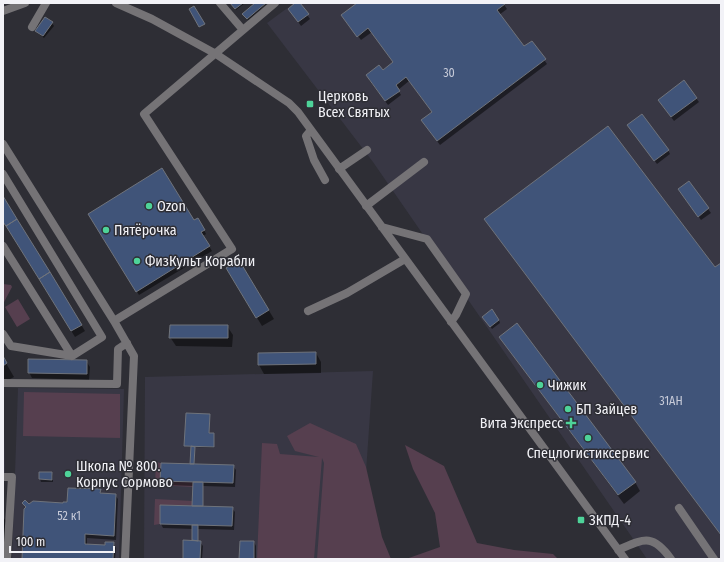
<svg xmlns="http://www.w3.org/2000/svg" width="724" height="562" font-family="'Fira Sans Condensed',sans-serif">
  <style>
    .built { fill: #383744 }
    .green { fill: #563f4f }
    .shadow { fill: #0007 }
    .building { fill: #405479; stroke: #6f737b }
    .lines { fill: none; stroke-linecap: round; stroke-linejoin: round }
    .minor { stroke: #757376; stroke-width: 8 }
    .poi-dot { fill: #4ed399; stroke: #2e2e35; stroke-width: 1.5 }
    .labels { text-anchor: middle; dominant-baseline: central; stroke-width: 3; stroke-linejoin: round; paint-order: stroke }
    .number-label { font-size: 12px; fill: #c6cad8 }
    .poi-label { font-size: 14px; fill: #f2f2f7; stroke: #2e2e35; text-anchor: start }
  </style>
  <rect width="100%" height="100%" fill="#2e2e35"/>
  <path class="built" d="M 294,3 L 721,3 L 721,559 L 647,559 L 373,162 L 267,23 Z
    M 373,371 L 360,559 L 144,559 L 145,377 Z
    M 3,387 L 5,473 L 3,473 Z
    M 18,388 L 124,389 L 119,559 L 12,559 Z"/>
  <path class="green" d="M 3,284 L 11,285 L 12,287 L 3,304 Z
    M 18,299 L 30,319 L 17,327 L 5,307 Z
    M 24,392 L 120,394 L 120,438 L 23,436 Z
    M 310,423 L 356,444 L 366,467 L 382,537 L 391,559 L 317,559 L 324,463 L 322,458 L 314,559 L 257,559 L 262,443 L 277,444 L 280,454 L 319,457 L 295,451 L 287,436 Z
    M 405,445 L 444,466 L 477,543 L 514,550 L 553,554 L 558,559 L 406,559 L 440,547 L 435,513 L 413,469 Z
    M 156,462 L 161,463 L 160,481 L 193,482 L 193,487 L 155,485 Z
    M 155,499 L 193,501 L 192,506 L 160,505 L 160,524 L 154,525 Z"/>
  <path class="shadow" d="M 231,3 L 245,3 L 236,10 Z
    M 256,3 L 267,3 L 248,20 L 243,14 Z
    M 297,3 L 299,3 L 310,19 L 301,26 L 292,13 Z
    M 359,3 L 503,3 L 507,9 L 499,15 L 524,48 L 532,42 L 547,64 L 440,145 L 425,125 L 433,113 L 409,81 L 398,90 L 401,95 L 388,105 L 369,80 L 394,62 L 372,32 L 361,40 L 345,19 Z
    M 52,23 L 54,26 L 44,38 L 38,33 L 36,31 Z
    M 696,98 L 699,102 L 674,121 L 661,104 Z
    M 631,129 L 668,150 L 670,154 L 657,164 Z
    M 689,182 L 711,213 L 701,220 L 682,194 Z
    M 3,198 L 85,331 L 75,337 L 3,220 Z
    M 89,214 L 194,222 L 204,230 L 206,234 L 203,236 L 212,251 L 139,295 Z
    M 489,225 L 714,269 L 721,264 L 721,535 Z
    M 239,261 L 274,319 L 262,326 L 227,268 Z
    M 485,319 L 499,320 L 500,323 L 492,329 Z
    M 227,326 L 233,335 L 232,347 L 176,346 L 170,337 Z
    M 506,346 L 635,482 L 640,491 L 624,504 Z
    M 316,353 L 321,362 L 321,373 L 264,374 L 259,365 L 259,354 Z
    M 3,358 L 14,377 L 4,382 L 3,381 Z
    M 86,361 L 90,367 L 89,380 L 32,378 L 29,372 Z
    M 209,415 L 209,434 L 214,435 L 214,448 L 195,447 L 194,465 L 233,466 L 236,470 L 235,487 L 203,486 L 203,507 L 232,508 L 235,512 L 234,530 L 198,529 L 198,541 L 200,542 L 203,546 L 202,559 L 184,559 L 193,541 L 193,529 L 163,528 L 161,524 L 195,507 L 194,486 L 164,485 L 161,481 L 192,465 L 192,447 L 185,446 Z
    M 52,473 L 53,476 L 53,482 L 41,482 L 40,479 Z
    M 100,490 L 102,494 L 115,495 L 118,499 L 116,540 L 87,538 L 87,545 L 106,546 L 113,543 L 116,548 L 115,559 L 23,559 L 26,508 L 23,503 L 29,506 L 68,503 Z
    M 3,517 L 6,521 L 5,559 L 3,559 Z
    M 254,542 L 256,546 L 256,559 L 241,559 Z"/>
  <path class="building" d="M 230,3 L 243,3 L 235,9 Z
    M 255,3 L 266,3 L 247,19 L 242,14 Z
    M 295,3 L 300,3 L 309,14 L 298,22 L 288,9 Z
    M 357,3 L 504,3 L 505,4 L 497,10 L 524,46 L 532,41 L 546,59 L 437,141 L 421,120 L 432,112 L 406,77 L 396,85 L 400,91 L 385,101 L 366,75 L 379,65 L 383,70 L 393,62 L 368,28 L 357,37 L 341,15 Z
    M 194,6 L 205,24 L 199,27 L 189,9 Z
    M 45,17 L 53,22 L 43,36 L 35,31 Z
    M 684,80 L 697,98 L 671,117 L 658,100 Z
    M 642,114 L 669,150 L 654,161 L 627,125 Z
    M 608,126 L 715,267 L 721,263 L 721,535 L 484,219 Z
    M 162,168 L 194,220 L 198,218 L 205,230 L 201,232 L 210,246 L 136,292 L 88,214 Z
    M 689,181 L 709,208 L 698,217 L 678,189 Z
    M 3,196 L 17,219 L 6,226 L 3,222 Z
    M 17,219 L 50,272 L 39,279 L 6,226 Z
    M 239,260 L 269,310 L 256,318 L 226,268 Z
    M 50,272 L 82,325 L 71,331 L 39,279 Z
    M 492,309 L 499,320 L 490,327 L 482,317 Z
    M 517,323 L 636,482 L 618,495 L 499,337 Z
    M 170,325 L 228,325 L 228,338 L 169,338 Z
    M 316,352 L 316,364 L 258,365 L 258,353 Z
    M 3,356 L 7,363 L 3,366 Z
    M 28,359 L 87,360 L 87,374 L 28,373 Z
    M 186,413 L 210,414 L 209,433 L 214,433 L 214,447 L 184,446 Z
    M 191,446 L 195,447 L 194,464 L 190,464 Z
    M 161,463 L 234,465 L 233,483 L 160,481 Z
    M 39,472 L 52,472 L 52,480 L 39,479 Z
    M 193,482 L 203,482 L 203,506 L 192,506 Z
    M 68,488 L 101,489 L 100,493 L 116,494 L 114,536 L 85,534 L 85,544 L 105,545 L 105,542 L 114,542 L 113,559 L 22,559 L 24,509 L 26,507 L 22,503 L 25,500 L 29,504 L 33,501 L 63,503 L 63,502 L 67,502 Z
    M 160,505 L 233,507 L 232,526 L 160,524 Z
    M 192,525 L 198,525 L 198,541 L 192,540 Z
    M 183,540 L 201,541 L 200,559 L 183,559 Z
    M 240,541 L 254,541 L 254,559 L 239,559 Z"/>
  <g class="lines">
    <path class="minor" d="M 116,3 L 152,19 L 216,54 L 289,103 L 298,112 L 625,559
      M 220,3 L 243,30
      M 3,11 L 25,3
      M 32,27 L 46,3
      M 311,130 L 306,136 L 314,160 L 325,180
      M 3,144 L 114,321
      M 339,169 L 367,150
      M 3,174 L 102,337 L 72,356 L 11,346 L 3,334
      M 366,206 L 424,162
      M 382,227 L 427,239 L 466,294 L 456,315 L 451,322
      M 3,246 L 72,356
      M 308,311 L 347,293 L 405,259
      M 3,383 L 117,384 L 118,349 L 127,343
      M 3,477 L 12,477 L 7,559
      M 679,508 L 714,559
      M 618,550 C 644,539 652,533 671,559
      M 125,559 L 134,356 L 114,321 L 232,249 L 144,114 L 275,3"/>
  </g>
  <g class="poi-dot">
    <rect x="306" y="100" width="8" height="8" rx="2"/>
    <circle cx="149" cy="206" r="4"/>
    <circle cx="106" cy="230" r="4"/>
    <circle cx="137" cy="261" r="4"/>
    <circle cx="540" cy="385" r="4"/>
    <circle cx="568" cy="409" r="4"/>
    <path d="M569 417h4v4h4v4h-4v4h-4v-4h-4v-4h4z"/>
    <circle cx="588" cy="438" r="4"/>
    <circle cx="68" cy="474" r="4"/>
    <rect x="577" y="516" width="8" height="8" rx="2"/>
  </g>
  <g class="labels">
    <g class="number-label">
      <text x="449" y="73">30</text>
      <text x="671" y="401">31АН</text>
      <text x="69" y="516">52 к1</text>
    </g>
    <g class="poi-label">
      <text x="318" y="96">Церковь<tspan x="318" dy="16">Всех Святых</tspan></text>
      <text x="157" y="206">Ozon</text>
      <text x="114" y="230">Пятёрочка</text>
      <text x="145" y="261">ФизКульт Корабли</text>
      <text x="548" y="385">Чижик</text>
      <text x="576" y="409">БП Зайцев</text>
      <text x="563" y="423" text-anchor="end">Вита Экспресс</text>
      <text x="588" y="453" text-anchor="middle">Спецлогистиксервис</text>
      <text x="76" y="466">Школа № 800.<tspan x="76" dy="16">Корпус Сормово</tspan></text>
      <text x="589" y="520">ЗКПД-4</text>
    </g>
  </g>
  <rect width="724" height="562" fill="none" stroke="#f2f2f7" stroke-width="8"/>
  <path d="M10 546v6h104v-6" fill="none" stroke="#f2f2f7" stroke-width="2"/>
  <text x="16" y="546" font-size="12" fill="#f2f2f7" stroke="#2e2e35" stroke-width="3" paint-order="stroke">100 m</text>
</svg>
